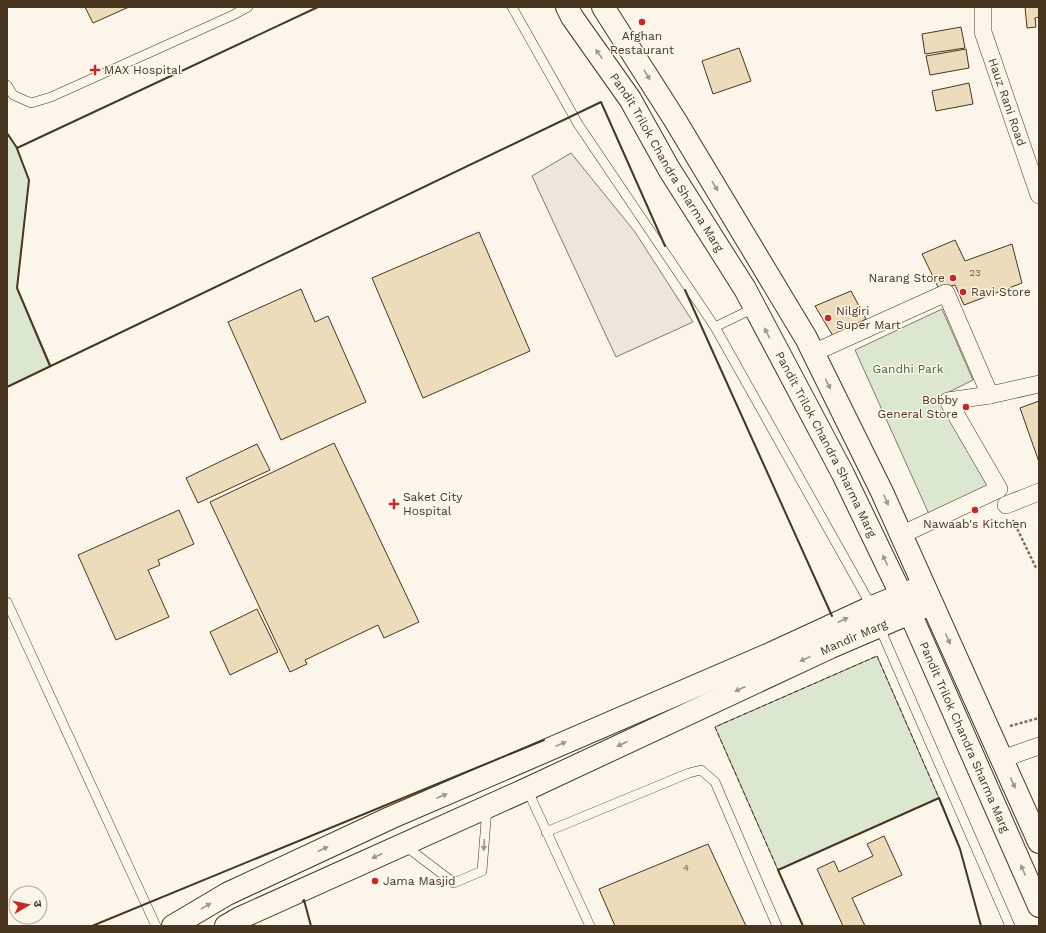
<svg xmlns="http://www.w3.org/2000/svg" width="1046" height="933" font-family="'Work Sans','Noto Sans Devanagari',sans-serif">
  <style>
    .green { fill: #dce7d0; stroke: #887966 }
    .parking { fill: #ede7d9; stroke: #887966 }
    .building { fill: #ecdcbc; stroke: #4a3520 }
    .lines { fill: none; stroke-linecap: round; stroke-linejoin: round }
    .service-casing { stroke: #4a3520; stroke-width: 10 }
    .minor-casing { stroke: #4a3520; stroke-width: 18 }
    .secondary-casing { stroke: #4a3520; stroke-width: 24 }
    .path { stroke: #7f6f5c; stroke-width: 2.5; stroke-dasharray: 3 2; stroke-linecap: butt }
    .service { stroke: #fbf6e9; stroke-width: 9 }
    .minor { stroke: #fbf6e9; stroke-width: 17 }
    .secondary { stroke: #fbf6e9; stroke-width: 22 }
    .fence { stroke: #4a3520; stroke-width: 1; stroke-dasharray: 5 2; stroke-linecap: butt }
    .wall { stroke: #4a3520; stroke-width: 2 }
    .oneway { fill: #a29684 }
    .poi-dot { fill: #c62828; stroke: #fbf6e9; stroke-width: 1.5 }
    .labels { text-anchor: middle; dominant-baseline: central; stroke-width: 3; stroke-linejoin: round; paint-order: stroke }
    .number-label { font-size: 10px; fill: #725f47 }
    .poi-label { font-size: 12px; fill: #4a3520; stroke: #fbf6e9; text-anchor: start }
    .street-label { font-size: 12px; fill: #4a3520; stroke: #fbf6e9 }
    .park-label { font-size: 12px; fill: #436837; stroke: #fbf6e9 }
  </style>
  <rect width="100%" height="100%" fill="#fbf6e9"/>
  <path class="green" d="M 7,133 L 17,148 L 29,180 L 17,288 L 51,366 L 7,387 Z
    M 942,309 L 973,380 L 937,398 L 988,486 L 929,514 L 855,350 Z
    M 877,656 L 939,798 L 778,870 L 715,727 Z"/>
  <path class="parking" d="M 571,153 L 635,232 L 693,322 L 616,357 L 532,176 Z"/>
  <path class="building" d="M 85,7 L 129,7 L 93,23 Z
    M 1025,7 L 1039,7 L 1039,17 L 1035,18 L 1036,27 L 1027,28 Z
    M 961,27 L 965,48 L 925,54 L 922,34 Z
    M 739,48 L 751,81 L 713,94 L 702,61 Z
    M 966,49 L 969,68 L 930,75 L 926,56 Z
    M 969,83 L 973,104 L 936,111 L 932,91 Z
    M 479,232 L 530,351 L 423,398 L 372,278 Z
    M 955,240 L 965,261 L 1012,244 L 1022,283 L 964,305 L 955,285 L 939,289 L 922,254 Z
    M 301,289 L 315,322 L 328,316 L 366,402 L 281,440 L 228,322 Z
    M 851,291 L 866,319 L 833,336 L 815,306 Z
    M 1039,401 L 1039,462 L 1020,408 Z
    M 334,443 L 419,622 L 384,638 L 378,625 L 305,660 L 307,664 L 290,672 L 210,502 Z
    M 257,444 L 270,470 L 198,503 L 186,478 Z
    M 179,510 L 194,544 L 158,560 L 160,565 L 148,570 L 169,617 L 116,640 L 78,555 Z
    M 257,609 L 278,652 L 230,675 L 210,632 Z
    M 884,836 L 902,875 L 852,898 L 865,926 L 843,926 L 817,869 L 834,861 L 839,872 L 873,856 L 867,844 Z
    M 708,844 L 746,926 L 615,926 L 599,889 Z"/>
  <g class="lines">
    <g class="service-casing">
      <path id="service" d="M 512,7 L 578,124 L 715,327 L 872,607
        M 7,85 L 13,95 L 31,103 L 51,97 L 231,16 L 248,7
        M 715,327 L 754,308
        M 7,602 L 156,926
        M 879,626 L 1010,926
        M 527,789 L 590,926
        M 546,832 L 689,773 L 701,770 L 715,782 L 777,926
        M 404,845 L 454,883 L 482,871 L 487,808"/>
    </g>
    <g class="minor-casing">
      <g id="minor">
        <path id="s1" d="M 983,7 L 983,32 L 1039,195"/>
        <path d="M 813,353 L 946,293 L 990,395 L 948,401 L 999,489 L 901,535"/>
        <path d="M 990,395 L 1039,384"/>
        <path d="M 1006,505 L 1039,492"/>
        <path d="M 1002,759 L 1039,746"/>
      </g>
    </g>
    <g class="secondary-casing">
      <g id="secondary">
        <path id="s2" d="M 567,7 L 572,17 L 630,99 L 669,169 L 745,289 L 843,474 L 910,613 L 1039,906"/>
        <path d="M 603,7 L 675,120 L 806,338 L 882,492 L 1039,842"/>
        <path d="M 173,926 L 227,894 L 390,818 L 770,654 L 872,607 L 914,590"/>
        <path id="s3" d="M 226,926 L 240,918 L 527,789 L 831,647 L 924,607"/>
      </g>
    </g>
    <path class="path" d="M 1013,520 L 1036,568
      M 1010,726 L 1039,718"/>
    <use href="#service" class="service"/>
    <use href="#minor" class="minor"/>
    <use href="#secondary" class="secondary"/>
    <path class="fence" d="M 877,656 L 939,798 L 778,870 L 715,727 Z"/>
    <path class="wall" d="M 7,133 L 17,148 L 318,7
      M 16,146 L 29,180 L 17,288 L 50,366
      M 685,290 L 832,616
      M 7,387 L 601,102 L 665,246
      M 303,901 L 304,900 L 311,926
      M 92,926 L 544,740
      M 803,926 L 778,870 L 939,798 L 960,849 L 981,926"/>
  </g>
  <defs><path id="oneway-solid" d="M-6-.8H1V-3.2L6.5 0L1 3.2V.8H-6Z"/></defs>
  <g class="oneway">
    <use href="#oneway-solid" transform="translate(599 54) rotate(-125)"/>
    <use href="#oneway-solid" transform="translate(647 75) rotate(58)"/>
    <use href="#oneway-solid" transform="translate(715 186) rotate(59)"/>
    <use href="#oneway-solid" transform="translate(767 333) rotate(-118)"/>
    <use href="#oneway-solid" transform="translate(828 384) rotate(64)"/>
    <use href="#oneway-solid" transform="translate(886 500) rotate(66)"/>
    <use href="#oneway-solid" transform="translate(885 560) rotate(-116)"/>
    <use href="#oneway-solid" transform="translate(843 620) rotate(-25)"/>
    <use href="#oneway-solid" transform="translate(948 639) rotate(66)"/>
    <use href="#oneway-solid" transform="translate(805 659) rotate(155)"/>
    <use href="#oneway-solid" transform="translate(740 689) rotate(155)"/>
    <use href="#oneway-solid" transform="translate(561 744) rotate(-23)"/>
    <use href="#oneway-solid" transform="translate(622 744) rotate(155)"/>
    <use href="#oneway-solid" transform="translate(1013 783) rotate(66)"/>
    <use href="#oneway-solid" transform="translate(442 796) rotate(-23)"/>
    <use href="#oneway-solid" transform="translate(484 845) rotate(94)"/>
    <use href="#oneway-solid" transform="translate(323 849) rotate(-25)"/>
    <use href="#oneway-solid" transform="translate(377 856) rotate(156)"/>
    <use href="#oneway-solid" transform="translate(1023 870) rotate(-114)"/>
    <use href="#oneway-solid" transform="translate(206 906) rotate(-31)"/>
  </g>
  <g class="poi-dot">
    <circle cx="642" cy="22" r="4"/>
    <path d="M93 64h4v4h4v4h-4v4h-4v-4h-4v-4h4z"/>
    <circle cx="953" cy="278" r="4"/>
    <circle cx="963" cy="292" r="4"/>
    <circle cx="828" cy="318" r="4"/>
    <circle cx="966" cy="407" r="4"/>
    <path d="M392 498h4v4h4v4h-4v4h-4v-4h-4v-4h4z"/>
    <circle cx="975" cy="510" r="4"/>
    <circle cx="375" cy="881" r="4"/>
  </g>
  <g class="labels">
    <g class="number-label">
      <text x="975" y="272">23</text>
      <text x="686" y="867">4</text>
    </g>
    <g class="poi-label">
      <text x="642" y="36" text-anchor="middle">Afghan<tspan x="642" dy="14">Restaurant</tspan></text>
      <text x="104" y="70">MAX Hospital</text>
      <text x="945" y="278" text-anchor="end">Narang Store</text>
      <text x="971" y="292">Ravi Store</text>
      <text x="836" y="311">Nilgiri<tspan x="836" dy="14">Super Mart</tspan></text>
      <text x="958" y="400" text-anchor="end">Bobby<tspan x="958" dy="14">General Store</tspan></text>
      <text x="403" y="497">Saket City<tspan x="403" dy="14">Hospital</tspan></text>
      <text x="975" y="524" text-anchor="middle">Nawaab's Kitchen</text>
      <text x="383" y="881">Jama Masjid</text>
    </g>
    <g class="street-label">
      <text stroke="none"><textPath href="#s1" startOffset="99">Hauz Rani Road</textPath></text>
      <text stroke="none"><textPath href="#s2" startOffset="185">Pandit Trilok Chandra Sharma Marg</textPath></text>
      <text stroke="none"><textPath href="#s2" startOffset="509">Pandit Trilok Chandra Sharma Marg</textPath></text>
      <text stroke="none"><textPath href="#s3" startOffset="691">Mandir Marg</textPath></text>
      <text stroke="none"><textPath href="#s2" startOffset="833">Pandit Trilok Chandra Sharma Marg</textPath></text>
    </g>
    <g class="park-label">
      <text x="908" y="369">Gandhi Park</text>
    </g>
  </g>
  <rect width="1046" height="933" fill="none" stroke="#4a3520" stroke-width="16"/>
  <g transform="translate(28 905) rotate(81)"><circle r="19" fill="#fbf6e9" stroke="#b4a999"/>
  <path d="M0-3L7 15L0 10L-7 15Z" fill="#c62828"/>
  <text y="-6" font-size="11" font-weight="bold" text-anchor="middle" fill="#4a3520">उ</text>
  </g>
</svg>
